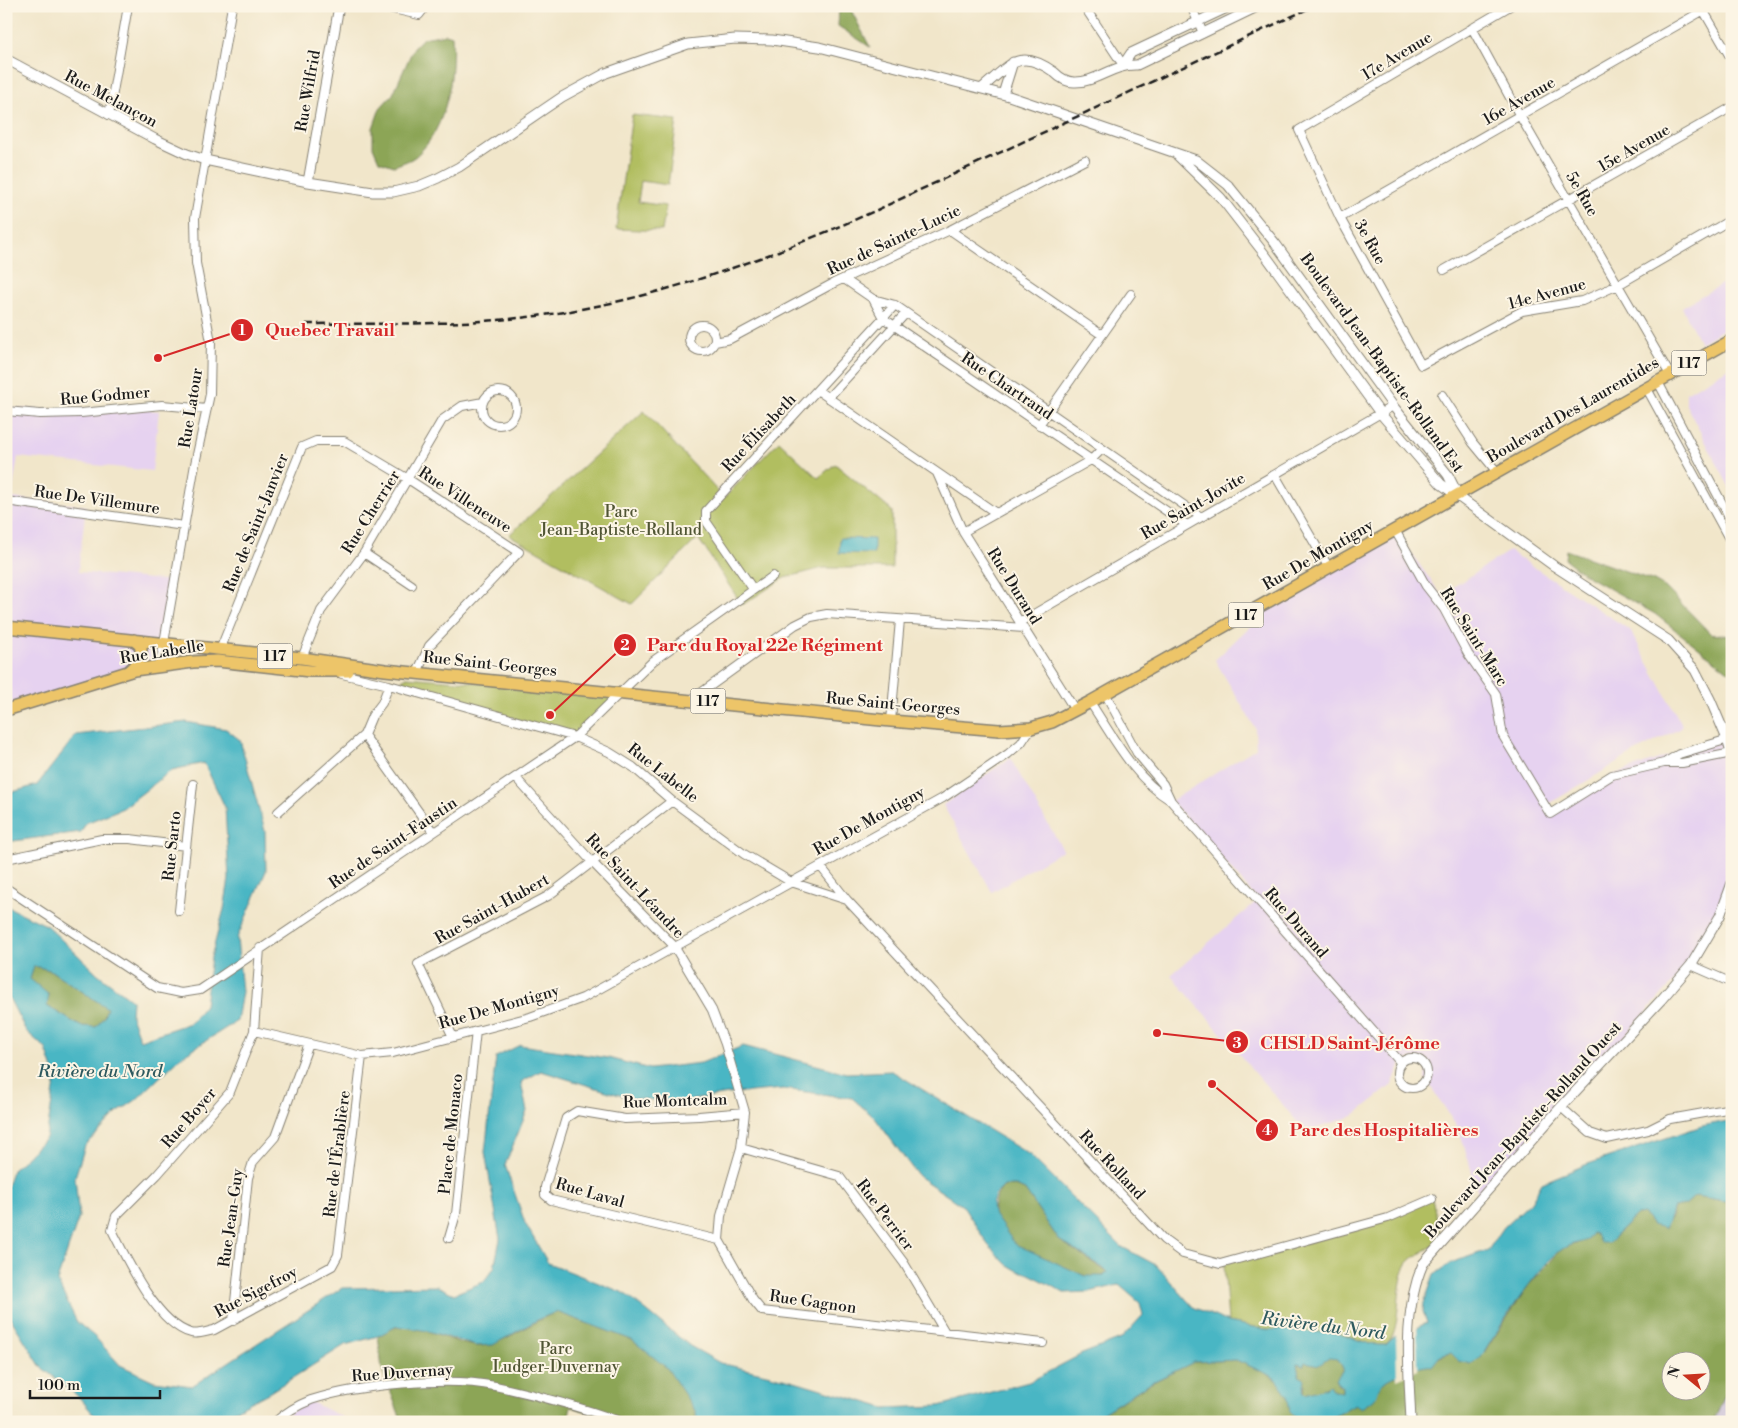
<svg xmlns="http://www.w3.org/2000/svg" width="1738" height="1428" font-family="'Libre Bodoni',serif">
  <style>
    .built { fill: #e6d2f0 }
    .industrial { fill: #c8bfd8 }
    .green { fill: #b1be60; stroke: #666d3e }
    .forest { fill: #8ca556; stroke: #546039; fill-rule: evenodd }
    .water { fill: #49b6c4; stroke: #326970; fill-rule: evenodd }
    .pier { fill: #f1e6ca }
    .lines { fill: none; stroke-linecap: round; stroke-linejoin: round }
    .minor-casing { stroke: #868173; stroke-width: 10 }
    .tertiary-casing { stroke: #868173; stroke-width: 11 }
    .primary-casing { stroke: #868173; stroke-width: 14 }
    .minor { stroke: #fff; stroke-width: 8 }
    .tertiary { stroke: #fff; stroke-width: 9 }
    .primary { stroke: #edc569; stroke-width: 11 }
    .rail { stroke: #1c1c1c; stroke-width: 2.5; stroke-dasharray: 8 4; stroke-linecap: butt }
    .labels { text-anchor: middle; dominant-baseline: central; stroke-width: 4; stroke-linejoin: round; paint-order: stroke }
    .shield { fill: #fcf5e5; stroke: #5f5d58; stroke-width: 1 }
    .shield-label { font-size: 15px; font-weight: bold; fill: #1c1c1c }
    .street-label { font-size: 16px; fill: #1c1c1c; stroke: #fcf5e5 }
    .park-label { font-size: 16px; fill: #505534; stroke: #fcf5e5 }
    .water-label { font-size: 18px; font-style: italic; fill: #2e5a5f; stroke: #fcf5e5 }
    .leader { fill: none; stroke: #d62828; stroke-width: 2 }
    .callout-dot { fill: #d62828; stroke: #fcf5e5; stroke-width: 2 }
    .mark-label { font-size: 15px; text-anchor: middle; font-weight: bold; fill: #fff }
    .callout-label { font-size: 18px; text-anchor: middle; font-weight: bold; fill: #d62828; stroke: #fcf5e5; stroke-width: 4; stroke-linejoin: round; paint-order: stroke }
  </style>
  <rect width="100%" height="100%" fill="#fcf5e5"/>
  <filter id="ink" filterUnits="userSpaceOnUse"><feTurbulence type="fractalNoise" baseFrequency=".02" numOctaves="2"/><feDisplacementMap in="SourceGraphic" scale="10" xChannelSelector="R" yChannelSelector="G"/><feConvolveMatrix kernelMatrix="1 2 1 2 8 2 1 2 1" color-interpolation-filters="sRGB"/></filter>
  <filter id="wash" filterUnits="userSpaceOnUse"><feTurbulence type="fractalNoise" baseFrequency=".0096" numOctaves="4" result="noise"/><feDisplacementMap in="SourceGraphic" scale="20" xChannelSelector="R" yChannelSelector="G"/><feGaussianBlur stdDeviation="1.12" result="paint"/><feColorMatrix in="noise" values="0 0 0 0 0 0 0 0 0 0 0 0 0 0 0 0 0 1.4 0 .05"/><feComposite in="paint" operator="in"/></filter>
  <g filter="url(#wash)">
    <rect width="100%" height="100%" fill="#f1e6ca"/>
    <path class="built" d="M 1732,278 L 1732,324 L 1700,343 L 1682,307 Z
      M 1732,366 L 1732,492 L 1686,405 L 1686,393 Z
      M 123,407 L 159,411 L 152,471 L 18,457 L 11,498 L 86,506 L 78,572 L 172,581 L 155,671 L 135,674 L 6,715 L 6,408 L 57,410 Z
      M 1395,530 L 1441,595 L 1509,551 L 1630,630 L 1683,727 L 1633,753 L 1547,805 L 1550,814 L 1612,775 L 1670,755 L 1727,739 L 1732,765 L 1732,883 L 1698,955 L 1479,1196 L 1459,1129 L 1425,1078 L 1426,1070 L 1421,1062 L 1411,1058 L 1401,1063 L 1392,1085 L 1353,1116 L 1306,1132 L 1171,975 L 1258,900 L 1171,801 L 1256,748 L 1255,728 L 1215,660 L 1285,593 Z
      M 1010,758 L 1063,850 L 992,892 L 943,805 Z
      M 309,1401 L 352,1422 L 275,1422 Z"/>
    <path class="industrial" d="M 1732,1378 L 1732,1422 L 1713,1422 L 1721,1400 Z"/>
    <path class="green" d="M 632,115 L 677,120 L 668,185 L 641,181 L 638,202 L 666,206 L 662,231 L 616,229 Z
      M 644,411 L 724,498 L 779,441 L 818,478 L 835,464 L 892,511 L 892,568 L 823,568 L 784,578 L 742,605 L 698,538 L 632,604 L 509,535 Z
      M 407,677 L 620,694 L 575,737 L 404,685 L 402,680 Z
      M 1432,1199 L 1442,1241 C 1433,1247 1413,1255 1407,1264 C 1394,1286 1403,1331 1386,1345 L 1374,1345 L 1347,1336 L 1265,1329 L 1228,1322 L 1224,1263 L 1388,1218 Z"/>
    <path class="forest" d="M 839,6 L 849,6 L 870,47 L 838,26 Z
      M 446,34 L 452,36 C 455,75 447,129 416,156 C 410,161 401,163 394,166 L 379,161 L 373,147 L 373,128 L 380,108 L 393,94 L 414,47 L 423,38 Z
      M 1566,550 L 1654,581 L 1666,588 L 1711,634 L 1732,636 L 1732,674 L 1655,614 L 1585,575 L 1565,559 Z
      M 34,966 L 50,970 L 107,1008 L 104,1017 L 96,1027 L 80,1026 L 47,1006 L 30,979 Z
      M 1004,1186 L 1016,1186 L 1025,1190 L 1059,1240 L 1107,1272 C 1105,1275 1102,1277 1098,1277 C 1084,1278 1070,1270 1058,1264 C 1044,1258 1028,1254 1016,1245 C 996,1229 984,1207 1004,1186 Z
      M 1695,1196 L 1732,1202 L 1732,1378 L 1713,1422 L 1324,1422 L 1355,1404 L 1376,1396 C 1377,1393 1378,1388 1380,1385 C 1387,1377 1439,1357 1451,1353 L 1459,1361 L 1482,1356 L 1528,1286 L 1561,1250 L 1569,1245 L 1576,1244 L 1592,1233 L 1608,1243 L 1637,1215 L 1643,1214 L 1652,1225 L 1671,1218 L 1674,1207 L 1685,1205 ZM 1670,1360 L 1700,1360 L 1700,1390 L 1670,1390 Z
      M 557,1312 L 632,1340 L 668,1368 L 696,1412 L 697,1422 L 623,1422 L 571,1407 L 567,1422 L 402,1422 L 382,1369 L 378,1336 C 384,1333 392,1327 398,1327 C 426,1324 450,1344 477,1346 C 501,1347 533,1320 557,1312 Z
      M 1332,1357 L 1338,1359 L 1343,1368 L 1337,1383 L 1342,1387 L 1342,1392 L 1337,1393 L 1328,1387 L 1311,1394 L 1304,1394 L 1305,1384 L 1297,1372 L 1297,1364 Z
      M 1236,1360 C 1254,1368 1278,1374 1287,1394 C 1293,1409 1286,1408 1300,1422 L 1089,1422 L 1147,1385 L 1194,1362 Z"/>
    <path class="water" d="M 840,538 L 874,539 L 874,554 L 839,553 Z
      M 186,722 L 226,729 L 240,740 L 265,831 L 266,871 L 237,938 L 242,992 L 237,1021 L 182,1056 L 136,1100 L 117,1113 L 85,1146 L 75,1177 L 79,1217 L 57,1281 L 77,1322 L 95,1337 L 120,1365 L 154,1381 L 192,1386 L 342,1288 L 437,1286 L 454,1294 L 483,1282 L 494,1268 L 500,1239 L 485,1152 L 496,1057 L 520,1045 L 608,1058 L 650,1069 L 701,1063 L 743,1046 L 847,1073 L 892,1071 L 1030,1155 L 1122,1247 L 1156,1265 L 1193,1307 L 1228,1322 L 1265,1329 L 1336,1333 L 1374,1345 L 1386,1345 L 1394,1337 L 1427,1323 L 1423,1311 L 1424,1303 L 1434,1275 L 1451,1263 L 1488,1250 L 1504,1227 L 1531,1202 L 1542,1183 L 1585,1165 L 1702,1126 L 1732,1120 L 1732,1202 L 1695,1196 L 1685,1205 L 1674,1207 L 1665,1228 L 1652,1225 L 1643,1214 L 1637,1215 L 1608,1243 L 1600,1243 L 1596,1234 L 1592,1233 L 1587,1240 C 1581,1243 1574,1243 1568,1246 C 1543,1256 1497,1331 1482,1356 L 1470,1364 L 1459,1361 L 1451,1353 L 1440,1356 L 1432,1366 C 1421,1364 1389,1377 1381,1385 C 1378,1388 1378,1392 1376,1396 C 1373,1401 1366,1405 1361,1408 L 1355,1404 L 1324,1422 L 1300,1422 L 1290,1412 L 1287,1395 L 1274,1377 L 1236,1360 L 1194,1362 L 1146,1385 L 1089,1422 L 697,1422 L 696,1412 L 667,1368 L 632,1340 L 557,1312 L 541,1318 L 493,1345 L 476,1346 L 428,1331 L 397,1326 L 378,1336 L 345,1345 L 270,1392 L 225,1416 L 220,1422 L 100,1422 L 79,1397 L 41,1367 L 6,1311 L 6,1189 L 12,1171 L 46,1138 L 56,1078 L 46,1049 L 26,1031 L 6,992 L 6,906 L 46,925 L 98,974 L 132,1000 L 131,1016 L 140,1040 L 190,1023 L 205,1005 L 211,957 L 224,909 L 229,879 L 225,807 L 204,763 L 172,770 L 123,808 L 86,823 L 81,832 L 6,842 L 6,794 L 37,785 L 76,735 ZM 34,966 L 50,970 L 107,1008 L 104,1017 L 96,1027 L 80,1026 L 47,1006 L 49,995 L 30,979 ZM 541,1071 L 629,1098 L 680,1102 L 728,1094 L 783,1089 L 852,1098 L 875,1118 L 918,1176 L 964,1207 L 988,1245 L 1006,1264 L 1018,1271 L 1027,1273 L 1041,1280 L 1064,1293 L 1089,1292 L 1119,1285 L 1140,1303 L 1143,1315 L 1121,1339 L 1082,1354 L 1029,1382 L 939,1406 L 885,1408 L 791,1380 L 720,1363 L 690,1346 L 624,1293 L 548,1263 L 525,1223 L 505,1165 L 527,1111 L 521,1082 ZM 1004,1186 L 1016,1186 L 1025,1190 L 1059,1240 L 1103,1268 L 1107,1272 L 1104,1276 L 1085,1276 L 1015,1244 L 993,1213 L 992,1204 L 995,1195 ZM 1329,1358 L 1338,1359 L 1343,1368 L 1342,1371 L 1336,1379 L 1342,1387 L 1342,1392 L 1333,1391 L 1330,1384 L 1325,1388 L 1305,1394 L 1303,1390 L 1305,1379 L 1299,1376 L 1297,1364 L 1304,1366 L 1305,1362 L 1319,1365 Z"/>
    <path class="pier" d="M 1417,1326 L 1418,1370 L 1397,1379 L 1396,1333 Z"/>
  </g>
  <g filter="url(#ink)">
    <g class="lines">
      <g class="minor-casing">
        <path id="minor" d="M 380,6 L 419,15 L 426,6
          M 1084,6 L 1123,65
          M 1191,6 L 1203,33
          M 1510,6 L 1299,130 L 1340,218 L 1421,365 L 1522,311 L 1582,301 L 1618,285 L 1732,219
          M 1702,8 L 1732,60
          M 1472,28 L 1520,116 L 1669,373
          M 109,115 L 128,6
          M 1340,218 L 1711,6
          M 950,230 L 1102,335
          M 1444,270 L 1732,107
          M 844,279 L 873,299 L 895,305 L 1201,517
          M 873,299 L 883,318 L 1187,525
          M689 338a13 13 0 1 1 26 0a13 13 0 1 1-26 0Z
          M 715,342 L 730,339 L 834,283 L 950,230 L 1085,160
          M 1657,380 L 1732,522
          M 1646,387 L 1732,544
          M 817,390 L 996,513
          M482 408a17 17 0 1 1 34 0a17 17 0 1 1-34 0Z
          M 1442,395 L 1473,443 L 1497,472
          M 828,398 L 906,313
          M 6,411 L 40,414 L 81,413 L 162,405 L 207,409
          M 1039,425 L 1131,294
          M 937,473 L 963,532 L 1075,710
          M 1275,475 L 1329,568
          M 6,501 L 184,526
          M 1395,530 L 1426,586 L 1444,609 L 1468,654 L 1496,694 L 1503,736 L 1550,814 L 1612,775 L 1664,763 L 1682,763 L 1732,753
          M 963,532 L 1091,460 L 1102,449
          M 364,553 L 412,585
          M 753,589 L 706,521 L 706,511 L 895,305
          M 1020,622 L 1393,406
          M 220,650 L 302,447 L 316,441 L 344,441 L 408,479 L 519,552 L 429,646 L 417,673
          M 302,658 L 321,611 L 364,553 L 442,420 L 462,406 L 483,402
          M 160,666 L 195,464 L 210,394 L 211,342 L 196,263 L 195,218 L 232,6
          M 342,674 L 389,685 L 575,737 L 609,752 L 633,767 L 672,801 L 744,854 L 791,882 L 847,900 L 1164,1240 L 1183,1254 L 1220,1264 L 1388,1218 L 1432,1199
          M 1105,693 L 1137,753 L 1163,784 L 1171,801 L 1401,1063
          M 691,700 L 795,625 L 811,617 L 827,614 L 1024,628
          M 1090,702 C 1113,737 1134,778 1170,800
          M 891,721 L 900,620
          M 364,735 L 433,832
          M 1666,762 L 1679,754 L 1732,738
          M 516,778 L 593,863 L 674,946 L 712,1010 L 725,1044 L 745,1112 L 741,1148 L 721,1216 L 719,1240 L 753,1300 L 762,1311 L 1043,1343
          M 278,812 L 364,735 L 372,716 L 382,703 L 389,685
          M 6,859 L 102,839 L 130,839 L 186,846
          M 821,867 L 847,900
          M 6,888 L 157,988 L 181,993 L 200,990 L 575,737 L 653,661 L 773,576
          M 179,911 L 193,784
          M 260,948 L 254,1031 L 230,1092 L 157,1175 L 116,1216 L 112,1230 C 127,1260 157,1324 191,1333 C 197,1335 208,1331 214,1330 L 332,1266 L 338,1255 L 362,1056
          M 1691,965 L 1732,983
          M 254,1031 L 362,1056 L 393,1053 L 530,1017 L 583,998 L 943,798 L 1008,754 L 1021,743 L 1031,728
          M 453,1037 L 418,964 L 548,896 L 672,801
          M1397 1073a15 15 0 1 1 30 0a15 15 0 1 1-30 0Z
          M 1561,1107 L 1590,1133 L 1607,1139 L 1648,1130 L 1670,1119 L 1732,1108
          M 741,1148 L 839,1176 L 904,1263 L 945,1332
          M 449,1238 L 456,1214 L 476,1031
          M 719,1240 L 551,1200 L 545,1195 L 545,1187 L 566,1118 L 577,1111 L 625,1119 L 699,1116 L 745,1112
          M 233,1321 L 248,1178 L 253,1162 L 275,1137 L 309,1044
          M 275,1422 C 285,1413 298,1405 311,1400 C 357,1385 448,1376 495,1386 C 537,1395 583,1408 623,1422"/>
      </g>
      <g class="tertiary-casing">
        <path id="tertiary" d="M 6,59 L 155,139 L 187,154 L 205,160 L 308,182 L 373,192 L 393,192 L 419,186 L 438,178 L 459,167 L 562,97 L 606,73 L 688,44 L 735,39 L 772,40 L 819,47 L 1009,96 L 1196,160 L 1228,185 L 1275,243 L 1393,406 L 1448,475 L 1458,495
          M 1123,65 L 1131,53 L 1231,6
          M 982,88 C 1010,65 1019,47 1054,72 C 1059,77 1067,82 1074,82 C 1096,83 1113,64 1137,65 L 1259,6
          M 1003,94 L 1013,62
          M 1177,155 L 1221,198 L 1266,256 L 1380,413 L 1441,484 L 1554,566 L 1668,640 L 1695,670 L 1710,699 L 1727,739 L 1732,756
          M 308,182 L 339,6
          M 1411,1422 C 1409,1370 1402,1312 1423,1264 L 1561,1107 L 1661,1000 L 1691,965 L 1720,916 L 1732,883"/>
      </g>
      <g class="primary-casing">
        <path id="primary" d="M 6,627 L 302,658 L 385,670 L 891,721 L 999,730 L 1031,728 L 1052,722 L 1090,702 L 1732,340
          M 129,671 C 137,664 144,657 140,645 L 134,640
          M 6,710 L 134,670 L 193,662 L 217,661 L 310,671 L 348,671"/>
      </g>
      <use href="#minor" class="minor"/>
      <use href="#tertiary" class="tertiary"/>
      <use href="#primary" class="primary"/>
      <path class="rail" d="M 306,324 C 387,323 470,326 551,314 C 663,298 773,256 877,210 L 1314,6"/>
    </g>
  </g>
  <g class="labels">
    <g class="shield">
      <rect x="1671.5" y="350.5" width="35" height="25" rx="4"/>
      <rect x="1228.5" y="602.5" width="35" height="25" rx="4"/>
      <rect x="257.5" y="643.5" width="35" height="25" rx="4"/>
      <rect x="690.5" y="688.5" width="35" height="25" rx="4"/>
    </g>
    <g class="shield-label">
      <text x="1689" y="363">117</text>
      <text x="1246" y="615">117</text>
      <text x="275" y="656">117</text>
      <text x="708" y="701">117</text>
    </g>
    <g class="street-label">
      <text transform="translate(1397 56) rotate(-31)">17e Avenue</text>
      <text transform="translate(308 91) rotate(-80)">Rue Wilfrid</text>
      <text transform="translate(111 99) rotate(28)">Rue Melançon</text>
      <text transform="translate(1519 101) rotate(-30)">16e Avenue</text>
      <text transform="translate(1634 148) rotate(-30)">15e Avenue</text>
      <text transform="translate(1582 194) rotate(60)">5e Rue</text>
      <text transform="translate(894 240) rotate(-25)">Rue de Sainte-Lucie</text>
      <text transform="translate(1370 242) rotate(61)">3e Rue</text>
      <text transform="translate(1547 294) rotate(-15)">14e Avenue</text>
      <text transform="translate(1382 363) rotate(54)">Boulevard Jean-Baptiste-Rolland Est</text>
      <text transform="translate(1007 386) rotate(34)">Rue Chartrand</text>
      <text transform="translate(105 396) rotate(-5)">Rue Godmer</text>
      <text transform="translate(191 408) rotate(-81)">Rue Latour</text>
      <text transform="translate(1573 410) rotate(-30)">Boulevard Des Laurentides</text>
      <text transform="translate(759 433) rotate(-47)">Rue Élisabeth</text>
      <text transform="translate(97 500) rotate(8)">Rue De Villemure</text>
      <text transform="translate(465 500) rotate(33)">Rue Villeneuve</text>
      <text transform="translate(1193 506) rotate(-30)">Rue Saint-Jovite</text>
      <text transform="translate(371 512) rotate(-58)">Rue Cherrier</text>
      <text transform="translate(256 523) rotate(-68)">Rue de Saint-Janvier</text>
      <text transform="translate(1318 555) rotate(-30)">Rue De Montigny</text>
      <text transform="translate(1014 586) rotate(58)">Rue Durand</text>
      <text transform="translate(1474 637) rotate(58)">Rue Saint-Marc</text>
      <text transform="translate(162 652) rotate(-9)">Rue Labelle</text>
      <text transform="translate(490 664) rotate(6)">Rue Saint-Georges</text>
      <text transform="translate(893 704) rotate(5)">Rue Saint-Georges</text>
      <text transform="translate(663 773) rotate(38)">Rue Labelle</text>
      <text transform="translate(869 821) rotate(-29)">Rue De Montigny</text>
      <text transform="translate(393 843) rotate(-34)">Rue de Saint-Faustin</text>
      <text transform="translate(172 846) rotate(-84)">Rue Sarto</text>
      <text transform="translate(635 886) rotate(47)">Rue Saint-Léandre</text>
      <text transform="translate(492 909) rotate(-29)">Rue Saint-Hubert</text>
      <text transform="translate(1296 923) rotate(49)">Rue Durand</text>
      <text transform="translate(499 1007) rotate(-16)">Rue De Montigny</text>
      <text transform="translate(675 1101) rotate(-2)">Rue Montcalm</text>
      <text transform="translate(189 1118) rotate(-49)">Rue Boyer</text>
      <text transform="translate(1523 1130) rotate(-48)">Boulevard Jean-Baptiste-Rolland Ouest</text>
      <text transform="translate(451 1134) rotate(-84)">Place de Monaco</text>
      <text transform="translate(337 1154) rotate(-83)">Rue de l'Érablière</text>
      <text transform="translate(1112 1165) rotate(47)">Rue Rolland</text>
      <text transform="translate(590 1193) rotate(16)">Rue Laval</text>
      <text transform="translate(885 1215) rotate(53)">Rue Perrier</text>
      <text transform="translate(231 1218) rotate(-82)">Rue Jean-Guy</text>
      <text transform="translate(256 1292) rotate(-28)">Rue Sigefroy</text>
      <text transform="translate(813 1302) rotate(8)">Rue Gagnon</text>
      <text transform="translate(402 1373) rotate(-4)">Rue Duvernay</text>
    </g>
    <g class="park-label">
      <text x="621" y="512">Parc<tspan x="621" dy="18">Jean-Baptiste-Rolland</tspan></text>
      <text x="556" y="1349">Parc<tspan x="556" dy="18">Ludger-Duvernay</tspan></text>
    </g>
    <g class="water-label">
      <text x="100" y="1071">Rivière du Nord</text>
      <text transform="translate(1323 1326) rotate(7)">Rivière du Nord</text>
    </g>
  </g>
  <path class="leader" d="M158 358L242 330M550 715L625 645M1157 1033L1237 1042M1212 1084L1267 1130"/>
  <g class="callout-dot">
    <circle cx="158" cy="358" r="5"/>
    <circle cx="550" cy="715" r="5"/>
    <circle cx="1157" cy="1033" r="5"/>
    <circle cx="1212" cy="1084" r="5"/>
    <circle cx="242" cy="330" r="12"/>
    <circle cx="625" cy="645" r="12"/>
    <circle cx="1237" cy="1042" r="12"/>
    <circle cx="1267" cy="1130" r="12"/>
  </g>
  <g class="mark-label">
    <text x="242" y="335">1</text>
    <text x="625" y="650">2</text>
    <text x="1237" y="1048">3</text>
    <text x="1267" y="1135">4</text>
  </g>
  <g class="callout-label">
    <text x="330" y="336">Quebec Travail</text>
    <text x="765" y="651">Parc du Royal 22e Régiment</text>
    <text x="1350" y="1049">CHSLD Saint-Jérôme</text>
    <text x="1384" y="1136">Parc des Hospitalières</text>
  </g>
  <rect width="1738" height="1428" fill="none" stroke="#fcf5e5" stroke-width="25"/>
  <g transform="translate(1686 1376) rotate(288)"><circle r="24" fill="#fcf5e5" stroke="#a29e95"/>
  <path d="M0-4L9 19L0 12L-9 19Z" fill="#c8321e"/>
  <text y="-8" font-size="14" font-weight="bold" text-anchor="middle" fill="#1c1c1c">N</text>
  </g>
  <path d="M30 1390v8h130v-8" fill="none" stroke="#1c1c1c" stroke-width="2.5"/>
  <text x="38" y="1390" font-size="15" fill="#1c1c1c" stroke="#fcf5e5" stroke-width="4" paint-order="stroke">100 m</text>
</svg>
